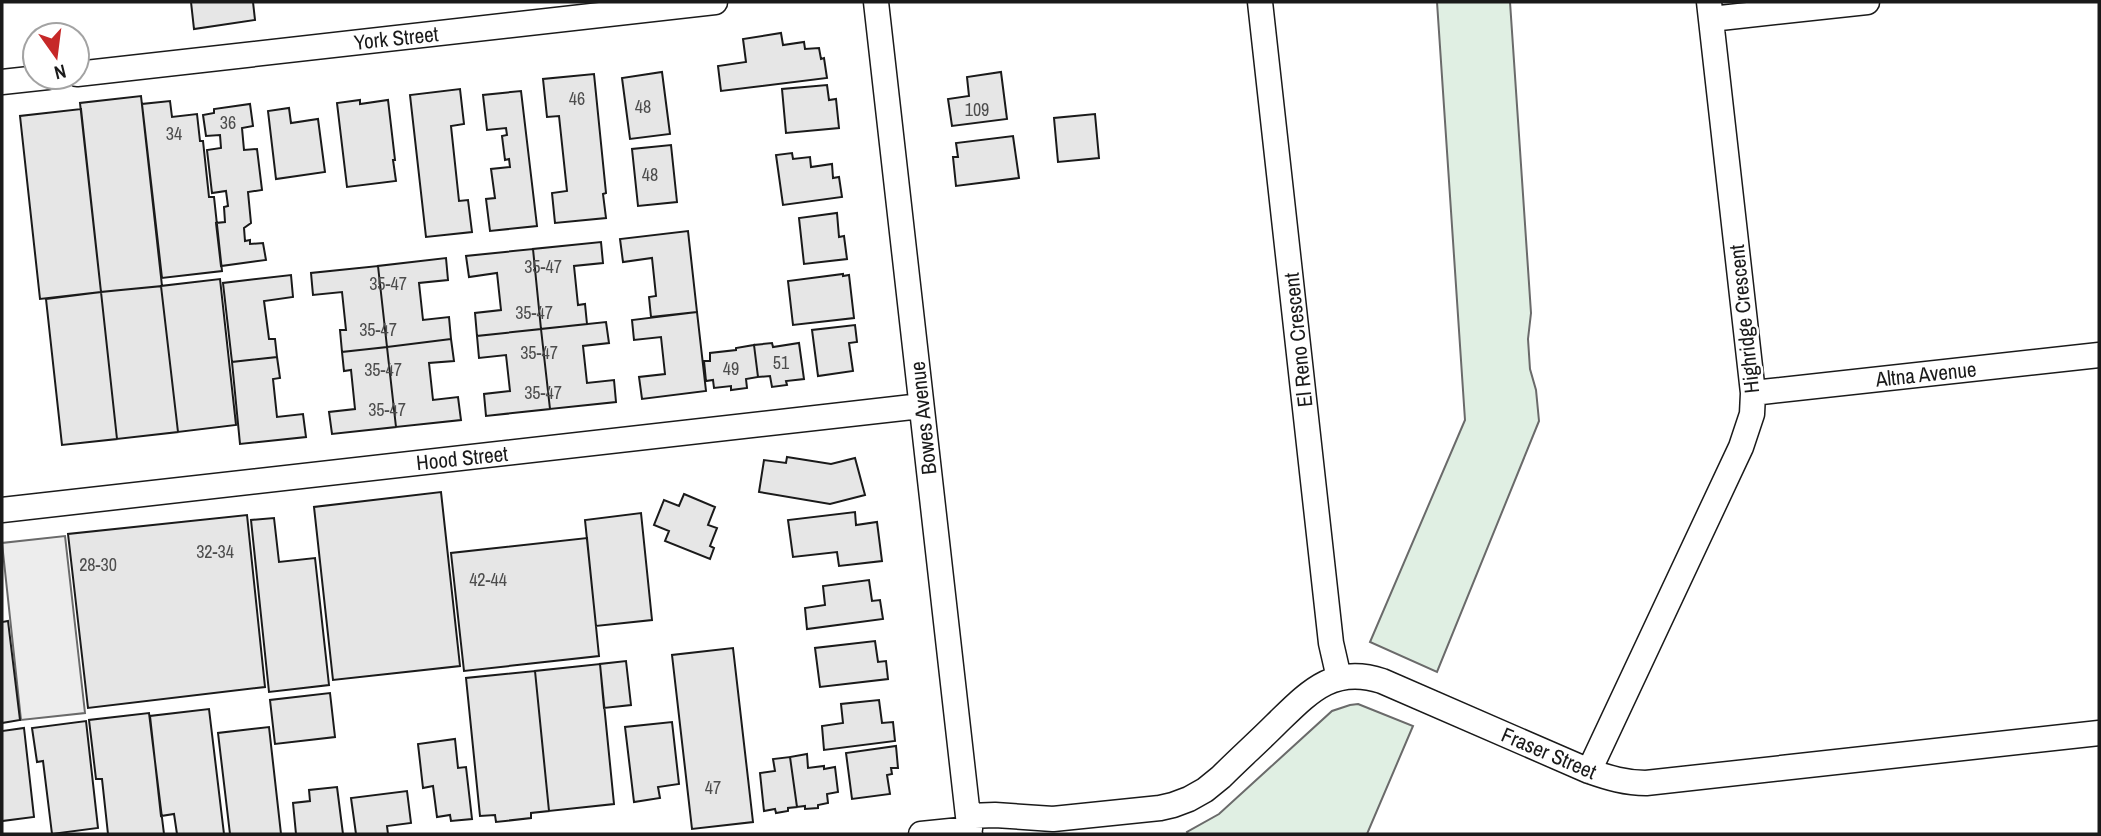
<svg xmlns="http://www.w3.org/2000/svg" width="2101" height="836" font-family="'Archivo Narrow',sans-serif">
  <style>
    .green { fill: #e0efe3; stroke: #6a6a6a; stroke-width: 2 }
    .parking { fill: #ededed; stroke: #6a6a6a; stroke-width: 2 }
    .building { fill: #e6e6e6; stroke: #1a1a1a; stroke-width: 2 }
    .lines { fill: none; stroke-linecap: round; stroke-linejoin: round }
    .minor-casing { stroke: #1a1a1a; stroke-width: 27 }
    .minor { stroke: #fff; stroke-width: 24 }
    .labels { text-anchor: middle; dominant-baseline: central; stroke-width: 5; stroke-linejoin: round; paint-order: stroke }
    .number-label { font-size: 18px; fill: #4d4d4d }
    .street-label { font-size: 21px; fill: #1a1a1a; stroke: #fff }
  </style>
  <rect width="100%" height="100%" fill="#fff"/>
  <path class="green" d="M 1437,2 L 1510,2 L 1531,313 L 1528,339 L 1530,369 L 1536,390 L 1539,421 L 1437,672 L 1370,642 L 1465,420 Z
    M 1358,704 L 1413,726 L 1367,834 L 1188,834 L 1187,832 L 1219,814 L 1332,711 L 1350,705 Z"/>
  <path class="parking" d="M 65,536 L 85,713 L 21,720 L 2,543 Z"/>
  <path class="building" d="M 191,2 L 253,2 L 255,20 L 194,29 Z
    M 781,33 L 783,45 L 804,42 L 805,49 L 819,48 L 821,59 L 824,58 L 827,78 L 721,91 L 718,66 L 746,62 L 743,39 Z
    M 662,72 L 670,134 L 630,139 L 622,78 Z
    M 1001,72 L 1007,119 L 952,126 L 948,99 L 969,96 L 967,77 Z
    M 594,74 L 606,193 L 603,194 L 606,218 L 555,223 L 552,193 L 567,191 L 559,116 L 547,117 L 543,79 Z
    M 827,85 L 829,100 L 836,99 L 839,128 L 786,133 L 782,89 Z
    M 460,89 L 464,124 L 451,126 L 459,201 L 468,200 L 472,232 L 426,237 L 410,95 Z
    M 521,91 L 537,226 L 490,231 L 486,199 L 495,198 L 491,169 L 510,167 L 509,159 L 505,160 L 502,136 L 507,135 L 506,128 L 487,130 L 483,95 Z
    M 141,96 L 162,286 L 101,292 L 80,103 Z
    M 360,100 L 360,104 L 388,100 L 395,160 L 393,160 L 396,181 L 347,187 L 337,103 Z
    M 170,101 L 172,117 L 197,114 L 200,141 L 203,141 L 209,197 L 214,197 L 222,271 L 162,278 L 142,104 Z
    M 250,104 L 253,126 L 242,128 L 244,150 L 257,149 L 262,190 L 248,192 L 251,223 L 244,228 L 245,241 L 250,240 L 250,244 L 263,243 L 266,260 L 221,266 L 216,223 L 225,222 L 224,207 L 228,206 L 226,191 L 212,193 L 207,150 L 221,148 L 220,135 L 206,136 L 203,115 L 214,113 L 214,109 Z
    M 289,108 L 291,123 L 318,119 L 325,172 L 276,179 L 268,111 Z
    M 81,109 L 101,292 L 40,299 L 20,116 Z
    M 1095,114 L 1099,158 L 1058,162 L 1054,118 Z
    M 1013,136 L 1019,178 L 956,186 L 953,157 L 958,157 L 956,143 Z
    M 671,145 L 677,202 L 638,206 L 632,149 Z
    M 792,153 L 793,159 L 810,157 L 811,167 L 832,164 L 833,178 L 839,177 L 842,197 L 783,205 L 776,155 Z
    M 837,213 L 839,237 L 844,236 L 847,259 L 804,264 L 799,218 Z
    M 688,231 L 697,312 L 651,317 L 649,297 L 656,296 L 652,258 L 623,262 L 620,239 Z
    M 601,242 L 603,263 L 574,266 L 578,305 L 585,304 L 587,324 L 541,329 L 533,249 Z
    M 533,249 L 541,329 L 477,336 L 475,313 L 501,310 L 497,273 L 469,277 L 466,256 Z
    M 446,258 L 448,280 L 419,283 L 423,320 L 449,317 L 451,339 L 387,347 L 378,266 Z
    M 378,266 L 387,347 L 342,352 L 340,330 L 346,330 L 342,292 L 313,295 L 311,273 Z
    M 843,274 L 843,276 L 849,275 L 854,318 L 793,325 L 788,281 Z
    M 291,275 L 293,297 L 264,301 L 269,339 L 275,339 L 277,357 L 232,362 L 223,283 Z
    M 220,279 L 236,425 L 178,432 L 161,286 Z
    M 161,286 L 178,432 L 117,439 L 101,292 Z
    M 101,292 L 117,439 L 62,445 L 46,299 Z
    M 697,312 L 706,391 L 642,399 L 639,377 L 665,374 L 661,337 L 634,340 L 632,320 Z
    M 606,322 L 609,343 L 583,346 L 587,383 L 614,380 L 616,402 L 550,409 L 541,329 Z
    M 855,325 L 857,342 L 849,343 L 853,371 L 818,376 L 812,330 Z
    M 541,329 L 550,409 L 486,416 L 484,394 L 510,391 L 506,355 L 479,358 L 477,336 Z
    M 451,339 L 454,361 L 429,363 L 433,400 L 458,397 L 461,420 L 396,427 L 387,347 Z
    M 772,343 L 773,347 L 799,343 L 804,379 L 786,381 L 787,385 L 772,387 L 770,376 L 758,377 L 754,345 Z
    M 754,345 L 758,377 L 746,379 L 747,388 L 731,390 L 731,386 L 714,388 L 713,380 L 706,381 L 704,361 L 710,361 L 710,353 L 736,350 L 736,348 Z
    M 387,347 L 396,427 L 332,434 L 329,412 L 355,409 L 351,370 L 344,371 L 342,352 Z
    M 277,357 L 280,378 L 273,379 L 277,417 L 303,414 L 306,437 L 240,444 L 232,362 Z
    M 787,457 L 831,464 L 855,458 L 865,495 L 830,504 L 759,492 L 764,460 L 786,463 Z
    M 441,492 L 460,666 L 333,680 L 314,507 Z
    M 684,494 L 715,507 L 708,525 L 717,528 L 710,546 L 714,548 L 710,559 L 665,541 L 669,531 L 654,525 L 664,500 L 679,506 Z
    M 855,512 L 856,525 L 877,522 L 882,561 L 839,566 L 837,552 L 793,557 L 788,520 Z
    M 641,513 L 652,620 L 596,626 L 585,520 Z
    M 247,515 L 265,687 L 88,708 L 68,534 Z
    M 274,518 L 279,562 L 315,558 L 329,685 L 269,692 L 251,520 Z
    M 587,538 L 599,656 L 464,671 L 451,553 Z
    M 869,580 L 872,601 L 880,600 L 883,619 L 807,629 L 805,608 L 825,605 L 823,586 Z
    M 8,621 L 20,720 L 2,723 L 2,622 Z
    M 875,641 L 878,662 L 886,661 L 888,679 L 820,687 L 815,648 Z
    M 733,648 L 753,822 L 692,829 L 672,655 Z
    M 626,661 L 631,705 L 604,708 L 600,664 Z
    M 600,664 L 614,804 L 549,811 L 535,671 Z
    M 535,671 L 549,811 L 531,813 L 531,818 L 496,822 L 495,815 L 480,816 L 466,678 Z
    M 330,693 L 335,737 L 275,744 L 270,700 Z
    M 879,700 L 882,723 L 893,722 L 895,741 L 824,750 L 822,726 L 843,723 L 841,704 Z
    M 209,709 L 224,834 L 177,834 L 174,814 L 161,816 L 150,716 Z
    M 149,713 L 164,834 L 108,834 L 102,779 L 96,779 L 89,720 Z
    M 86,721 L 98,828 L 52,834 L 43,761 L 37,762 L 32,728 Z
    M 672,722 L 679,784 L 658,787 L 660,798 L 634,802 L 625,727 Z
    M 269,727 L 281,834 L 230,834 L 218,733 Z
    M 24,728 L 34,817 L 2,821 L 2,731 Z
    M 455,739 L 458,768 L 466,767 L 472,819 L 451,821 L 450,815 L 437,817 L 433,786 L 423,788 L 418,744 Z
    M 896,746 L 898,768 L 891,768 L 892,774 L 887,775 L 890,794 L 852,799 L 846,753 Z
    M 807,754 L 808,768 L 824,766 L 824,769 L 835,767 L 838,792 L 827,794 L 828,803 L 818,805 L 818,808 L 805,809 L 805,806 L 797,807 L 790,757 Z
    M 790,757 L 797,807 L 788,808 L 788,811 L 776,813 L 775,809 L 764,811 L 760,773 L 775,771 L 773,759 Z
    M 337,787 L 343,834 L 296,834 L 293,803 L 310,801 L 309,790 Z
    M 407,791 L 411,823 L 387,826 L 388,834 L 356,834 L 351,798 Z"/>
  <g class="lines">
    <g class="minor-casing">
      <path id="minor" d="M 876,2 L 970,834
        M 1260,2 L 1331,643 L 1339,678
        M 1711,19 L 1867,2
        M 77,74 L 715,2
        M 2,82 L 48,77
        M 1753,393 L 2099,355
        M 2,510 L 921,406
        M 1589,771 L 1741,447 L 1752,414 L 1753,393 L 1709,2
        M 968,816 L 995,815 L 1053,819 L 1160,808 L 1173,805 L 1189,799 L 1205,790 L 1221,777 C 1239,759 1258,742 1276,724 C 1309,692 1333,665 1382,681 L 1589,771 C 1609,778 1626,783 1646,783 L 2099,733
        M 921,834 L 970,829"/>
    </g>
    <use href="#minor" class="minor"/>
  </g>
  <g class="labels">
    <g class="number-label">
      <text x="577" y="98">46</text>
      <text x="643" y="106">48</text>
      <text x="977" y="109">109</text>
      <text x="228" y="122">36</text>
      <text x="174" y="133">34</text>
      <text x="650" y="174">48</text>
      <text x="543" y="266">35-47</text>
      <text x="388" y="283">35-47</text>
      <text x="534" y="312">35-47</text>
      <text x="378" y="329">35-47</text>
      <text x="539" y="352">35-47</text>
      <text x="781" y="362">51</text>
      <text x="731" y="368">49</text>
      <text x="383" y="369">35-47</text>
      <text x="543" y="392">35-47</text>
      <text x="387" y="409">35-47</text>
      <text x="215" y="551">32-34</text>
      <text x="98" y="564">28-30</text>
      <text x="488" y="579">42-44</text>
      <text x="713" y="787">47</text>
    </g>
    <g class="street-label">
      <text transform="translate(396 38) rotate(-6)">York Street</text>
      <text transform="translate(1744 319) rotate(-96)">Highridge Crescent</text>
      <text transform="translate(1298 340) rotate(-96)">El Reno Crescent</text>
      <text transform="translate(1926 374) rotate(-6)">Altna Avenue</text>
      <text transform="translate(923 418) rotate(-96)">Bowes Avenue</text>
      <text transform="translate(462 458) rotate(-6)">Hood Street</text>
      <text transform="translate(1549 753) rotate(23)">Fraser Street</text>
    </g>
  </g>
  <rect width="2101" height="836" fill="none" stroke="#1a1a1a" stroke-width="7"/>
  <g transform="translate(56 56) rotate(166)"><circle r="33" fill="#ffffff" stroke="#a3a3a3" stroke-width="2"/>
  <path d="M0-5L12 26L0 18L-12 26Z" fill="#c62828"/>
  <text y="-10" font-size="19" font-weight="bold" text-anchor="middle" fill="#1a1a1a">N</text>
  </g>
</svg>
